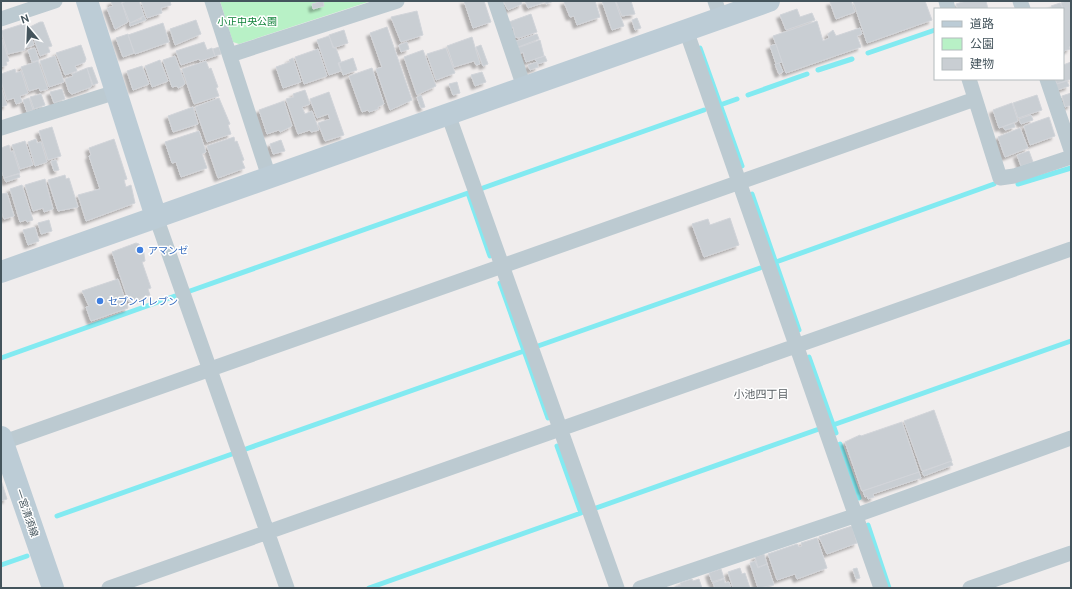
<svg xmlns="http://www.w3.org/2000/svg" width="1072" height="589" font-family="Ubuntu,'Noto Sans JP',sans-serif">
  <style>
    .green { fill: #b8f1c6 }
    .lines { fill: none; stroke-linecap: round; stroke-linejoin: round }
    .stream { stroke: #82eaf1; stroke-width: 5 }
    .building { fill: #c9ced3; stroke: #d1d4d9; filter: url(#shadow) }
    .street { stroke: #bccad1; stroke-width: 15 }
    .secondary { stroke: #bcccd6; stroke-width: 22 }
    .shop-dot { fill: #3f7fe0; stroke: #fff; stroke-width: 1.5 }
    .labels { text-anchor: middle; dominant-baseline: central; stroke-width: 3; stroke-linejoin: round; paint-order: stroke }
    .park-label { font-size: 10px; fill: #108239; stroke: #fff }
    .shop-label { font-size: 10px; fill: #366cbe; stroke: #fff; text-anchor: start }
    .street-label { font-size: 10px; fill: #44545c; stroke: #fff }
    .neighbourhood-label { font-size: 11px; fill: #595f63; stroke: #fff }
  </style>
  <defs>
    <filter id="shadow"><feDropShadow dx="-3.5" dy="3.5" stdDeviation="1" flood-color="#0004"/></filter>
  </defs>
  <rect width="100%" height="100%" fill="#f0eded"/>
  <path class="green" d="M 220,1 L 371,1 L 239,44 L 233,42 Z"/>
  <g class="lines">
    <path class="stream" d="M 700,48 L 742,166
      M 868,53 L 935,30
      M 818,70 L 852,59
      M 748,95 L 807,74
      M 720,105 L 737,99
      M 1018,184 L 1071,168
      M 483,188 L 704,110
      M 752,194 L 799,330
      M 776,262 L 994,184
      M 500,283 L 548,418
      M 190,291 L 468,193 L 490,256
      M 538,346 L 760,268
      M 809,357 L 836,433
      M 1,358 L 175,296
      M 833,425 L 1071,341
      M 840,444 L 859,498
      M 246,449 L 524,351
      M 596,508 L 819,429
      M 57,516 L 232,454
      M 868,525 L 889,588
      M 1,565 L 27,556
      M 369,588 L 581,513 L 557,446"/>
  </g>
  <path class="building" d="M 114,1 L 121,1 L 128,22 L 115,29 L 107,8 L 113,6 L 111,2 Z
    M 127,1 L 139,1 L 144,16 L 130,23 L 122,3 Z
    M 141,1 L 170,1 L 171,5 L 161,8 L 162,13 L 147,18 Z
    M 323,1 L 324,6 L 313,9 L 312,4 Z
    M 464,1 L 484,1 L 491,22 L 473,28 Z
    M 503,1 L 521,1 L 522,4 L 508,10 Z
    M 525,1 L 554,1 L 546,4 L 545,2 L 528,8 Z
    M 567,1 L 595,1 L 600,17 L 577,25 L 574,16 L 570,17 L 564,2 Z
    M 602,1 L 615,1 L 624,26 L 612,30 Z
    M 616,1 L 631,1 L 635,14 L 622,16 Z
    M 851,1 L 855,12 L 836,19 L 830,2 Z
    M 853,1 L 925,1 L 932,20 L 867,43 Z
    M 966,1 L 986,1 L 988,9 L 958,9 L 956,4 Z
    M 1066,1 L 1071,1 L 1071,46 L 1069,47 L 1070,49 L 1064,51 L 1064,11 L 1061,3 Z
    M 1060,3 L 1063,9 L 1052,9 L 1051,6 Z
    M 797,9 L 800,17 L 812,13 L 815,20 L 786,30 L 780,15 Z
    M 417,11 L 423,35 L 401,42 L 391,17 Z
    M 531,14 L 537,32 L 519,38 L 515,37 L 513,27 L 511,28 L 509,22 Z
    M 144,16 L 146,20 L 130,26 L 130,23 L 142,19 L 141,17 Z
    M 637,18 L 641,28 L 635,30 L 632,20 Z
    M 196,20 L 201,34 L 175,45 L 170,29 Z
    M 817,21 L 823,41 L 829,38 L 828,34 L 833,30 L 836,36 L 860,28 L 862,34 L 857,36 L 861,47 L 786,73 L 773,36 Z
    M 40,22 L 43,22 L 52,46 L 48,47 L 50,52 L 40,56 L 30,27 Z
    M 26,23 L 34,45 L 24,48 L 25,50 L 8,54 L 1,31 Z
    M 163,23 L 169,42 L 135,54 L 128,35 Z
    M 387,27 L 412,100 L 390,110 L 376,69 L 382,67 L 370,33 Z
    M 344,30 L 348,43 L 333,48 L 329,35 Z
    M 128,34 L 134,53 L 123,57 L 116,38 Z
    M 537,34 L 539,39 L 518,47 L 516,41 Z
    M 329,36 L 334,48 L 336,48 L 341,62 L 338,63 L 341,71 L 329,75 L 317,40 Z
    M 472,37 L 480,64 L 476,65 L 474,61 L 454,67 L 447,46 Z
    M 2,39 L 9,61 L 6,62 L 7,65 L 1,67 Z
    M 540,40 L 544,56 L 526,62 L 523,52 L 519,54 L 517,48 Z
    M 204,42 L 207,50 L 212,48 L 215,56 L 200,61 L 199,59 L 181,65 L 176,51 Z
    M 407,42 L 409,49 L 401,52 L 399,45 Z
    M 776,44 L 782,62 L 776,64 L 770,46 Z
    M 81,45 L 86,59 L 85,62 L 75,66 L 77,71 L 65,75 L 56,53 Z
    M 481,45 L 488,64 L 483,66 L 476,47 Z
    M 219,47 L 221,54 L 215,56 L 213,49 Z
    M 35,48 L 39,60 L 32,62 L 28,50 Z
    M 446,48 L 455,73 L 436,80 L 427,54 Z
    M 318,49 L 327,76 L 304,84 L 295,57 Z
    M 423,50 L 436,86 L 417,95 L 404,57 Z
    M 55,56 L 64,82 L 49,87 L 40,61 Z
    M 175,56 L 185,83 L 184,85 L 178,88 L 177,86 L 172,87 L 163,60 Z
    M 545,56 L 547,61 L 538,64 L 535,59 Z
    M 293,58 L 301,82 L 283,88 L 276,67 L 290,62 L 289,60 Z
    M 353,58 L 357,70 L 343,75 L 339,63 Z
    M 160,60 L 168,81 L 152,87 L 145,66 Z
    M 38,61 L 48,89 L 40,91 L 39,88 L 29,91 L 21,67 Z
    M 206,61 L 209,69 L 211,68 L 218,87 L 216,88 L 219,96 L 194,104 L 182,69 Z
    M 537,62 L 538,67 L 530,70 L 528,65 Z
    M 1071,62 L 1071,79 L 1057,84 L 1055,79 L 1063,79 L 1063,65 Z
    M 779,63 L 783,72 L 779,74 L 775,64 Z
    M 142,66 L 149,84 L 133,90 L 127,71 Z
    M 92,67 L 98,83 L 93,85 L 87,68 Z
    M 87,68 L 92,85 L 91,87 L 72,94 L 69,92 L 65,79 L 73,76 L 72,74 Z
    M 372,68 L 384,104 L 378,107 L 378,109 L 369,112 L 368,110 L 362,112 L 349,76 Z
    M 15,69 L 16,73 L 21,71 L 28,93 L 20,96 L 22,102 L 16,104 L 14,98 L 7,100 L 1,81 L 1,74 Z
    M 482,72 L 486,82 L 475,86 L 471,75 Z
    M 1067,81 L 1069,86 L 1058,90 L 1056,84 Z
    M 457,82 L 460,93 L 453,95 L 449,84 Z
    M 1,87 L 7,105 L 1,107 Z
    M 62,89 L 65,99 L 54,103 L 50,92 Z
    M 305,90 L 310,104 L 302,107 L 305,114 L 312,111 L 319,130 L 311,132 L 310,130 L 298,134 L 286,99 L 294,97 L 293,94 Z
    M 329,92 L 344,135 L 325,141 L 318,123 L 330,119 L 328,114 L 317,118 L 310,99 Z
    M 1071,93 L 1071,105 L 1065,107 L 1062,96 Z
    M 41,94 L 45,105 L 34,109 L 30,97 Z
    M 421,95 L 425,107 L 421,108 L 417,97 Z
    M 1037,95 L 1042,110 L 1018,118 L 1013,103 Z
    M 29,98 L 33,110 L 27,112 L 23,100 Z
    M 219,98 L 230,124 L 228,125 L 231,134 L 207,142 L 195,107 Z
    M 284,101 L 292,126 L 280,132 L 279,130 L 267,134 L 259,110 Z
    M 1012,103 L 1018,121 L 999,128 L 993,110 Z
    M 193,107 L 198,124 L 173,132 L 168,116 Z
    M 1031,115 L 1033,120 L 1021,124 L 1019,119 Z
    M 1049,117 L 1055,136 L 1030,145 L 1024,126 Z
    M 1014,123 L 1015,127 L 1005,130 L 1003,127 Z
    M 52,127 L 61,156 L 48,160 L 39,131 Z
    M 1020,128 L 1028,148 L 1005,157 L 998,137 Z
    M 199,131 L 206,152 L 202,154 L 207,168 L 181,177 L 176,162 L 172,163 L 165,142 Z
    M 234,137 L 235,142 L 237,141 L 244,160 L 242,161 L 245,168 L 218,178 L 207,146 Z
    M 36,139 L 37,143 L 41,142 L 47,162 L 35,166 L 28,142 Z
    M 114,139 L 127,179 L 124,180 L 126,187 L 131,185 L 135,203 L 86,221 L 78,195 L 100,189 L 89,156 L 91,155 L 89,148 Z
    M 281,140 L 285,151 L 273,154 L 270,144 Z
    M 25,141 L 33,165 L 20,169 L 12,145 Z
    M 9,145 L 11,152 L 13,151 L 20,173 L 4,178 L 1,169 L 1,148 Z
    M 1029,151 L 1033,162 L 1021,166 L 1017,155 Z
    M 56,160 L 59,170 L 54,171 L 51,161 Z
    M 19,174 L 20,177 L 6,182 L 4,178 Z
    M 65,175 L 66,179 L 69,178 L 78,207 L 58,211 L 48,180 Z
    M 45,179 L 53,209 L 44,212 L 43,208 L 33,211 L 25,185 Z
    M 22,185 L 33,220 L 27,222 L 26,220 L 20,222 L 10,189 Z
    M 7,193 L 14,216 L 4,219 L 1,211 L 1,194 Z
    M 730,218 L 739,245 L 704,257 L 692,224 L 708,219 L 710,225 Z
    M 49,220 L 52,231 L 41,234 L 38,223 Z
    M 35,227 L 39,241 L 28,245 L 23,230 Z
    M 136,243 L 139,244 L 140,248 L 143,247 L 145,261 L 142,262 L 151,288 L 148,289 L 150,295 L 129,302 L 112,252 Z
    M 118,279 L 128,308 L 91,321 L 86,307 L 89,306 L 82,291 Z
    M 934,410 L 952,461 L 922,471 L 904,421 Z
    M 902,422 L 919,472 L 862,491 L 845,442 L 860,435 L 861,436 Z
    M 951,461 L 953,465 L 924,476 L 922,472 Z
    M 919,472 L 921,478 L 873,494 L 874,497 L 868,499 L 867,496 L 865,497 L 863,491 Z
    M 1,480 L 7,499 L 1,501 Z
    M 852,526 L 857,543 L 827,554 L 819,537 Z
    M 817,538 L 827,568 L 797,579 L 795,574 L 777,580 L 768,554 L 797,544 L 799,547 L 802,546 L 801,543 Z
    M 764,554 L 767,564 L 758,567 L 755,557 Z
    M 755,561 L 758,568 L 767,564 L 774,585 L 758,588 L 750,563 Z
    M 740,568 L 742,574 L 745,573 L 750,588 L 733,588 L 728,572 Z
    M 857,568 L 860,578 L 856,579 L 853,569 Z
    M 721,569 L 724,578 L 712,582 L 709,573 Z
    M 692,579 L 693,581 L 699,579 L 702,588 L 672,588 L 681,585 L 680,583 Z
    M 724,579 L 725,583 L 729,582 L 731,588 L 715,588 L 713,583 Z"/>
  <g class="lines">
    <path class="street" d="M 212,1 L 269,177
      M 495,1 L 524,87
      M 715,1 L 721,18
      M 946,1 L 948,9
      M 1020,1 L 1023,9
      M 1,19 L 55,1
      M 686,30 L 881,588
      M 230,55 L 397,1
      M 969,79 L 1000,178 L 1014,176 L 1071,157
      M 1047,79 L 1071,150
      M 448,114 L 617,588
      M 1,128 L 116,92
      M 156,217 L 287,588
      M 1,443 L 975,99
      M 109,588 L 1071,249
      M 640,588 L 857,515 L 1071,438
      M 970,588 L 1071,553"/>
    <path class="secondary" d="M 87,1 L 156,217
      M 1,272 L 769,1
      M 1,437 L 53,588"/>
  </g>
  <g class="shop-dot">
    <circle cx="140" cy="250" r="4"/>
    <circle cx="100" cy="301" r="4"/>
  </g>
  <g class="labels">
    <g class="park-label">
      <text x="247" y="21">小正中央公園</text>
    </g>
    <g class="shop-label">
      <text x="148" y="250">アマンゼ</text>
      <text x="108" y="301">セブンイレブン</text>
    </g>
    <g class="street-label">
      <text transform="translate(27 513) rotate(71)">一宮清須線</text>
    </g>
    <g class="neighbourhood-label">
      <text x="761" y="394">小池四丁目</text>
    </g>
  </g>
  <rect width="1072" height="589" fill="none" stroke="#44545c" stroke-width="4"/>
  <rect x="934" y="8" width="130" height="72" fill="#ffffff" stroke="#b4bbbe"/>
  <rect x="942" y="21" width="20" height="6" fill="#bcccd6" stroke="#b4bbbe"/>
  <text x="970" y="28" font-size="12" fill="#44545c">道路</text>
  <rect x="942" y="38" width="20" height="12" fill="#b8f1c6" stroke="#b4bbbe"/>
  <text x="970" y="48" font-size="12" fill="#44545c">公園</text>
  <rect x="942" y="58" width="20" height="12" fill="#c9ced3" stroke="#b4bbbe"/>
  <text x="970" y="68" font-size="12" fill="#44545c">建物</text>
  <g transform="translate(28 28) rotate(341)" stroke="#ffffff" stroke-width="3" paint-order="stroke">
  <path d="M0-3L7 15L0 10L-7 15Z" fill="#44545c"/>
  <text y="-6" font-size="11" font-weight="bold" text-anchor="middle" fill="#44545c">N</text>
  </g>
</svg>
